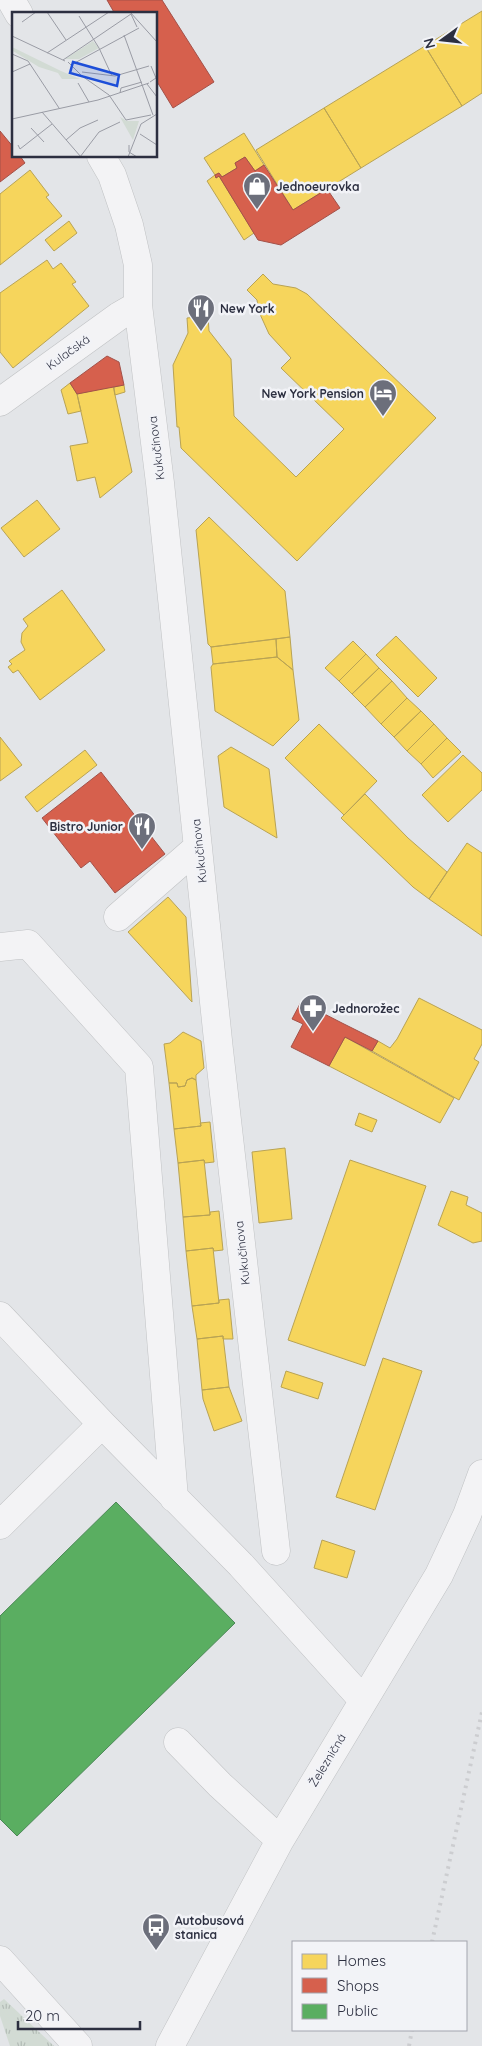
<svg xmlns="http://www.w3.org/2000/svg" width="482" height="2046" font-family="Quicksand,sans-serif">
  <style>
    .grass { fill: url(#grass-tufts) }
    .homes { fill: #f6d55c; stroke: #b9a354 }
    .shops { fill: #d6604d; stroke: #a35149 }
    .public { fill: #5aae61; stroke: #4c8857 }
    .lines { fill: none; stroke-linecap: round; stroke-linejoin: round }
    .minor-casing { stroke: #c0c2c4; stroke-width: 29 }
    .minor { stroke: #f3f3f5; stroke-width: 28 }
    .rail { stroke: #cccdd0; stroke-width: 4; stroke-dasharray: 2.5 5; stroke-linecap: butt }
    .labels { text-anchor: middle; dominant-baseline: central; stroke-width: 5; stroke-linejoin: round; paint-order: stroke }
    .poi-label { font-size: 12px; font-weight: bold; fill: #2c2f40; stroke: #f2f3f7; text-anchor: start }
    .street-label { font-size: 12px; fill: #2c2f40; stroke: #f2f3f7 }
    .inset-road { fill: none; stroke: #9a9ca5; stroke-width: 1 }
    .view { fill: #1d4ed8; fill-opacity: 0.15; stroke: #1d4ed8; stroke-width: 2.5 }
    .inset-edge { fill: none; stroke: #2c2f40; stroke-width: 2.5 }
  </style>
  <defs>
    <pattern id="grass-tufts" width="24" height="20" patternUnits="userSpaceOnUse" patternTransform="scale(1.25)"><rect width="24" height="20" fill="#d2dbd4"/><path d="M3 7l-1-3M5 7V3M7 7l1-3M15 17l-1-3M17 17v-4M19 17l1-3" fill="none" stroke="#b4bcb7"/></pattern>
  </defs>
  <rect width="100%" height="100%" fill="#e3e5e8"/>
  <path class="grass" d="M 4,1999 L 54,2046 L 10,2046 L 0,2016 L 0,2002 Z"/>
  <path class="homes" d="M 482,11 L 482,93 L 462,106 L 425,46 Z
    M 425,46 L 462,106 L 361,168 L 324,108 Z
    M 324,108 L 361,168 L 293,210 L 256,150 Z
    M 244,133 L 264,165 L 255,171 L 245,157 L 235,163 L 237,168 L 222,177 L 219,173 L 215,175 L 204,158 Z
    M 30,170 L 49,195 L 46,197 L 62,216 L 0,265 L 0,194 Z
    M 215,175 L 216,178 L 219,176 L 254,233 L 244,240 L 207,181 Z
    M 69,221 L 77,233 L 54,251 L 45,240 Z
    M 47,260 L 53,269 L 61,263 L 76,282 L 72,284 L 89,306 L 13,368 L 0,352 L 0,293 Z
    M 263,274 L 273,284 L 296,288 L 307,294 L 436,418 L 297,561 L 181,448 L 179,427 L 177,427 L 173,365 L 188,333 L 187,318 L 208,316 L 209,331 L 231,359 L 234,416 L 296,477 L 344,429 L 281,368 L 291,358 L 269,334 L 259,312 L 257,300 L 247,290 Z
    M 70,383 L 77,394 L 81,411 L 68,414 L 61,390 Z
    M 124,385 L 125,392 L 115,395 L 114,387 Z
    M 113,386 L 132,472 L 100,498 L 95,477 L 77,481 L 70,446 L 88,443 L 77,394 Z
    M 37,500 L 60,529 L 24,557 L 1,528 Z
    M 209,517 L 285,591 L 290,637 L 211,647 L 208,644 L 196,530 Z
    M 62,590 L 105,650 L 40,700 L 18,670 L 13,673 L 8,667 L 12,664 L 9,661 L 25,650 L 21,642 L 22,633 L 28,626 L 23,619 Z
    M 396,636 L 437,678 L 418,697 L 376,655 Z
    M 290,637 L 293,670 L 277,657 L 276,639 Z
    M 276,639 L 277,657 L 213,664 L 211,647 Z
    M 353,641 L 366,654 L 339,681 L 325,668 Z
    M 366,654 L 379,668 L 352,694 L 339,681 Z
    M 277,657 L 293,670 L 299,720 L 273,746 L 215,711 L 211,667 L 213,664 Z
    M 379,668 L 392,681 L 365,707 L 352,694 Z
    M 392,681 L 407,698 L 381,724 L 365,707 Z
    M 407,698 L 421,711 L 394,737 L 381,724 Z
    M 421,711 L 434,724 L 407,751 L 394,737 Z
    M 319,724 L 377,781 L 344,815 L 285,758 Z
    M 434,724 L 447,738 L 421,764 L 407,751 Z
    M 0,737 L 22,765 L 0,781 Z
    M 447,738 L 461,752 L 433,778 L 421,764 Z
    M 231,747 L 269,769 L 277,838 L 224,807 L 218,756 Z
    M 85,750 L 97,765 L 37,812 L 25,797 Z
    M 463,755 L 482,773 L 482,790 L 448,822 L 422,795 Z
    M 365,794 L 408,838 L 447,872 L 429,899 L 413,887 L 341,818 Z
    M 467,843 L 482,853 L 482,936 L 429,899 Z
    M 168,897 L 186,917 L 192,1002 L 128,932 Z
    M 419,998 L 482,1030 L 482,1044 L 474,1059 L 479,1062 L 459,1100 L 372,1051 L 378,1041 L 390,1048 L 397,1039 Z
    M 183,1032 L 201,1041 L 204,1068 L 196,1075 L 196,1080 L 192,1078 L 187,1080 L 185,1086 L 178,1087 L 177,1083 L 169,1083 L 164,1044 L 170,1043 Z
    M 345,1037 L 454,1098 L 440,1123 L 329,1066 Z
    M 192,1078 L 196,1080 L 201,1126 L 174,1129 L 169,1083 L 177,1083 L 178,1087 L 185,1086 L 187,1080 Z
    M 359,1113 L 377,1120 L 372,1132 L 355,1125 Z
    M 210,1122 L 214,1162 L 205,1163 L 204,1160 L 178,1163 L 174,1129 L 201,1126 L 200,1123 Z
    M 285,1148 L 292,1219 L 259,1223 L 252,1152 Z
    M 204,1160 L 210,1215 L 183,1217 L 178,1163 Z
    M 350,1160 L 426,1186 L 365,1366 L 288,1340 Z
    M 451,1191 L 468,1197 L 466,1205 L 482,1213 L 482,1241 L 473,1243 L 438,1225 Z
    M 219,1211 L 223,1250 L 214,1251 L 213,1248 L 186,1251 L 183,1217 L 210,1215 L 210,1212 Z
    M 213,1248 L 219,1303 L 192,1306 L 186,1251 Z
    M 229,1299 L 233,1339 L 223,1339 L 223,1336 L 197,1339 L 192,1306 L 219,1303 L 219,1300 Z
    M 223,1336 L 229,1387 L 202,1390 L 197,1339 Z
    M 383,1358 L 422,1371 L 375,1510 L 336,1497 Z
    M 286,1371 L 323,1383 L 318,1399 L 281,1387 Z
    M 229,1387 L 242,1421 L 214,1431 L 203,1399 L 202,1390 Z
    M 322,1540 L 355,1551 L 347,1578 L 314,1568 Z"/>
  <path class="shops" d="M 107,0 L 162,0 L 214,82 L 173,108 L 156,80 L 156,14 L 115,14 Z
    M 0,131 L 14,148 L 14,156 L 20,156 L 25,163 L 0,182 Z
    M 245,157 L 255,171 L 264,165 L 293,210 L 327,189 L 340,208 L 281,245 L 258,240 L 219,176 L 216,178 L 215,175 L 219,173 L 222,177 L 237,168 L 235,163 Z
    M 107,356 L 119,362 L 124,385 L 77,394 L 70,383 Z
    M 101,772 L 165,854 L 115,893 L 90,861 L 81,868 L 42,818 Z
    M 301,1002 L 342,1023 L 378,1041 L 372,1051 L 345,1037 L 329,1066 L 291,1047 L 303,1024 L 292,1019 Z"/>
  <path class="public" d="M 116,1502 L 235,1623 L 17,1836 L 0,1819 L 0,1616 Z"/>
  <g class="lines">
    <g class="minor-casing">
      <path id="minor" d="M 11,0 L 19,14
        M 101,156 L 112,175 L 129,225 L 138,265 L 138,305 L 160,483 L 219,1050 L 276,1551
        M 0,402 L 119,316 L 138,305
        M 118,917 L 198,847
        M 0,947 L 28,944 L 139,1067 L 174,1498
        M 0,1316 L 102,1424 L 241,1565 L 363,1700
        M 0,1525 L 102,1424
        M 178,1742 L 220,1785 L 280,1840
        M 0,1960 L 78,2046
        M 170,2046 L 280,1840 L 439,1575 L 467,1515 L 482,1474"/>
    </g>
    <use href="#minor" class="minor"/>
    <path class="rail" d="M 432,1942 L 482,1712
      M 409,2046 L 412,2030"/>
  </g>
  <defs>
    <g id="shop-pin" transform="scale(1.4375)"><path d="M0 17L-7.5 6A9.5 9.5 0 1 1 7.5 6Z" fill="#6c6f7b" stroke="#f2f3f7"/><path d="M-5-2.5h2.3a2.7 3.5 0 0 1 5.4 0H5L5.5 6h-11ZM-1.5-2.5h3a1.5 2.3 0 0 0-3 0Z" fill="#fff"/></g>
    <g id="restaurant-pin" transform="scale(1.4375)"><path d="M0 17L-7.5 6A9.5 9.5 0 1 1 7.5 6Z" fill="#6c6f7b" stroke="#f2f3f7"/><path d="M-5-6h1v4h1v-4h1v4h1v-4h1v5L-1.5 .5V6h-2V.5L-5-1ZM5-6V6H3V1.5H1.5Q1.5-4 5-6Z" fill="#fff"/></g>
    <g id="hotel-pin" transform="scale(1.4375)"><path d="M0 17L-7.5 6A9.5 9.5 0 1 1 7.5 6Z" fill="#6c6f7b" stroke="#f2f3f7"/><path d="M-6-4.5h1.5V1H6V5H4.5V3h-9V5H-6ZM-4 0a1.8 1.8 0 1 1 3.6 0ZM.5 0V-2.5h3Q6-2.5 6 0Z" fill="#fff"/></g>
    <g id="pharmacy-pin" transform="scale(1.4375)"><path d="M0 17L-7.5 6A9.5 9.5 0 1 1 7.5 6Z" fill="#6c6f7b" stroke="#f2f3f7"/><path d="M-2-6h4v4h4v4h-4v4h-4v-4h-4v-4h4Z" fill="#fff"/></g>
    <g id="bus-pin" transform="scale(1.4375)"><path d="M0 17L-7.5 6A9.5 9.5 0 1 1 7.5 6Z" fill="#6c6f7b" stroke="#f2f3f7"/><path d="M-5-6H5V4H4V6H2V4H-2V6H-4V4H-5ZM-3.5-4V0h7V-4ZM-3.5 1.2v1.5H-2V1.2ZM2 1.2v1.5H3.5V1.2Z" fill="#fff"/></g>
  </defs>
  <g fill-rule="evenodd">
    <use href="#shop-pin" x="257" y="186"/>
    <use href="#restaurant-pin" x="201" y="308"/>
    <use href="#hotel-pin" x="383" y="393"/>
    <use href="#restaurant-pin" x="142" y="826"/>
    <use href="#pharmacy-pin" x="313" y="1008"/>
    <use href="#bus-pin" x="156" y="1927"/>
  </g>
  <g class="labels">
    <g class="poi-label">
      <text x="276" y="186">Jednoeurovka</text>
      <text x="220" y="308">New York</text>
      <text x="364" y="393" text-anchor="end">New York Pension</text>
      <text x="123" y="826" text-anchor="end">Bistro Junior</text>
      <text x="332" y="1008">Jednorožec</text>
      <text x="175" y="1920">Autobusová<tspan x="175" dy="14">stanica</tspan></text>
    </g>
    <g class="street-label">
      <text transform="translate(68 352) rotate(-36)">Kulačská</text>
      <text transform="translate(156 448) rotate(-97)">Kukučínova</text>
      <text transform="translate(199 851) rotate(-96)">Kukučínova</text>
      <text transform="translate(242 1253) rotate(-96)">Kukučínova</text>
      <text transform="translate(327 1760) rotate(-59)">Železničná</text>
    </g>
  </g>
  <g transform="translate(12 12)">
    <rect width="145" height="145" fill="#e3e5e8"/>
    <path d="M 0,35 L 49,59 L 68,67 L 50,67 L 46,61 L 27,55 L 1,39 Z" fill="#d2dbd4"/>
    <path d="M 81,29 L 87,36 L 67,47 L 53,47 ZM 108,105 L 115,109 L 127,109 L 121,128 Z" fill="#d2dbd4"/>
    <path class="inset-road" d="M 35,0 L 54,28M 118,0 L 145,30M 67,4 L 87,36 L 100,64M 10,10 L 24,0M 112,23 L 141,103M 0,24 L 53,49M 35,41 L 97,0M 0,42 L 16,49 L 47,96M 51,48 L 119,2 L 125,15M 56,50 L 70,64 L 97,83 L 114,108 L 139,103M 59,53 L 127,16M 0,60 L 18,52M 70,60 L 103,64 L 137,54M 138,70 L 144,66 L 139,54M 66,71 L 77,90M 135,72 L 145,85M 108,81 L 109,76 L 130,70M 30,100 L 69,145M 0,107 L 86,88 L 137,71M 19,116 L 32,130M 128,122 L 145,133M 54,128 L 68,116 L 86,108M 6,133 L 8,137 L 40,112M 117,133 L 117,140 L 125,145M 68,145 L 87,120 L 108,110M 116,145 L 129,112 L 145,102"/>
    <path class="view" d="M 61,50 L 107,63 L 105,74 L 58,61 Z"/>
    <rect width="145" height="145" class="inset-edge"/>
  </g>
  <rect x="292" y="1941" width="175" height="90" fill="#f2f3f7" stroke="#a3a5ae"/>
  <rect x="302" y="1954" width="25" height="15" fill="#f6d55c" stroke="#a3a5ae"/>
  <text x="337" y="1966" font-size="15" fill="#2c2f40">Homes</text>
  <rect x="302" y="1978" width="25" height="15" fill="#d6604d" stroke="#a3a5ae"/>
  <text x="337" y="1991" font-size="15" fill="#2c2f40">Shops</text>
  <rect x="302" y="2004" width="25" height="15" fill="#5aae61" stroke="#a3a5ae"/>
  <text x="337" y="2016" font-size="15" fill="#2c2f40">Public</text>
  <g transform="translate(442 40) rotate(255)" stroke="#f2f3f7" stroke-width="4" paint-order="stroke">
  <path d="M0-4L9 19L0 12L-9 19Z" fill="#2c2f40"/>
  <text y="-8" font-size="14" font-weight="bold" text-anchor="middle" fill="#2c2f40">N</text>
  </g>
  <path d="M18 2021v8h122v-8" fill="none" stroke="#2c2f40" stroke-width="2.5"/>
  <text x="25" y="2021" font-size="15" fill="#2c2f40" stroke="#f2f3f7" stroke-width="4" paint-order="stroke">20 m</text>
</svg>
